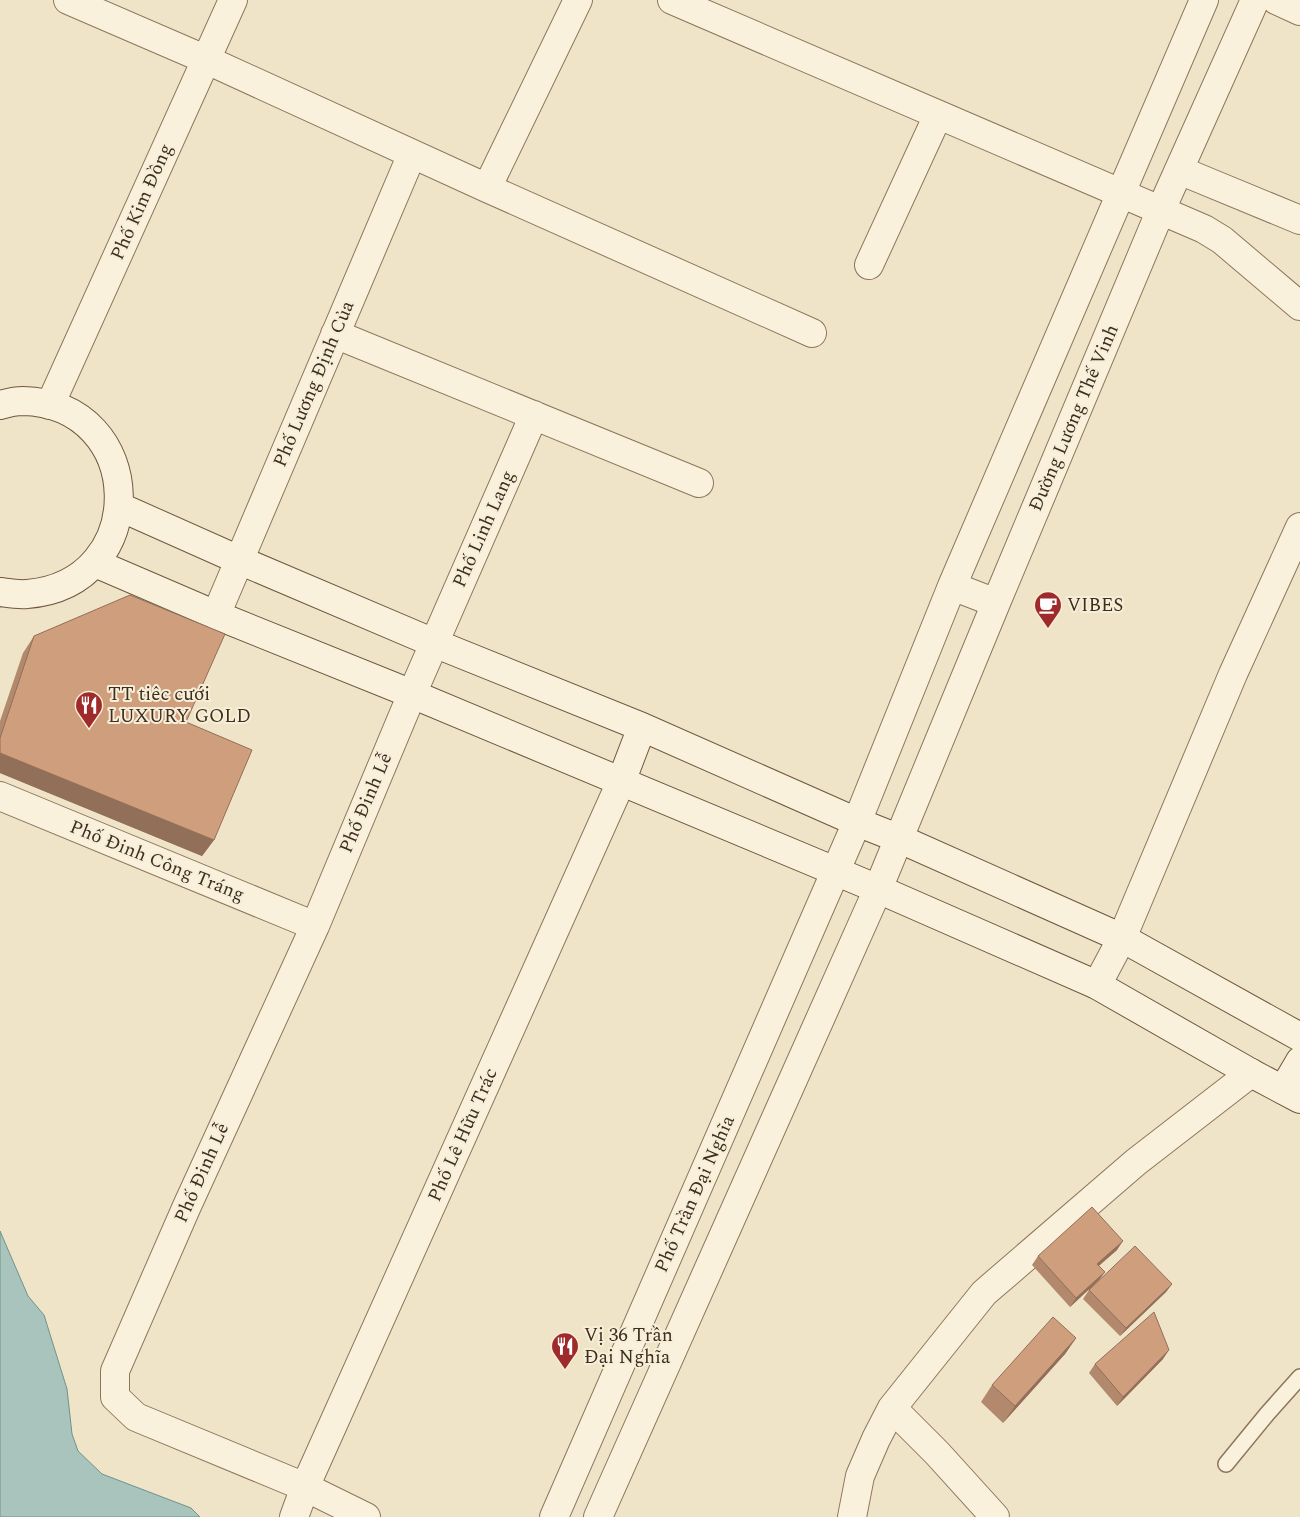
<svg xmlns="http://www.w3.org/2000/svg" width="1300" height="1517" font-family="Spectral,serif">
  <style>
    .water { fill: #a9c4bc; stroke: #6f938a }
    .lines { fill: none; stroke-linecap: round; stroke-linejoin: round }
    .lane-casing { stroke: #8d765c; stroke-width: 18 }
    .street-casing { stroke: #8d765c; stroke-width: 30 }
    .secondary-casing { stroke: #6f573f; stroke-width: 30 }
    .lane { stroke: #faf1dc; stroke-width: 15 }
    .street { stroke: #faf1dc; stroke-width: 28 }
    .secondary { stroke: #faf1dc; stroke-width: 28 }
    .wall { fill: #b2896c }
    .shaded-wall { fill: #916f58 }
    .building { fill: #cf9f7d; stroke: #916f58 }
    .labels { text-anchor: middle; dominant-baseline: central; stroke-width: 4; stroke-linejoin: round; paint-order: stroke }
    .street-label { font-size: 19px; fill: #3d2e20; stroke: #f7eed8 }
    .poi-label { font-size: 19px; fill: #3d2e20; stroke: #f7eed8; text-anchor: start }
  </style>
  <rect width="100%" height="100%" fill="#f0e4c8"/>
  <path class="water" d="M 0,1231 L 28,1296 L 44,1315 L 67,1389 L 72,1434 L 78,1451 L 102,1474 L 191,1508 L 200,1517 L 0,1517 Z"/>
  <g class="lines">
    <g class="lane-casing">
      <path id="lane" d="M 1226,1464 L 1267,1414 L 1300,1377"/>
    </g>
    <g class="street-casing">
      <path id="street" d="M 68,0 L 207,60 L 487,188 L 812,333
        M 672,0 L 1204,229 L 1222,240 L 1300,306
        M 1276,0 L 1300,11
        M 1179,170 L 1300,220
        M 487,188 L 578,0
        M 869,265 L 938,115
        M 335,334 L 699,483
        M 50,405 L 233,0
        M 952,586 L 996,603
        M 216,615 L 412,154
        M 0,796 L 315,926
        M 1097,985 L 1122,938 L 1233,674 L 1300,527
        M 892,1408 L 937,1453 L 995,1517
        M 294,1517 L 305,1487 L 621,782
        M 366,1517 L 305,1487 L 136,1417 L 115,1397 L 115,1371 L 187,1206 L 315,926 L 412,694 L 534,415
        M 554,1517 L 857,822 L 952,586 L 1204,0
        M 598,1517 L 878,889 L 996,603 L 1160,212 L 1255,0
        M 852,1517 L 860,1476 L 876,1439 L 892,1408 L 984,1293 L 1136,1162 L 1251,1073"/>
    </g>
    <g class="secondary-casing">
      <path id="secondary" d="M 0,405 C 7,403 15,401 23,401 C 148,404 152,584 27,594 C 18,595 8,593 0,592
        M 120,507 L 239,560 L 434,643 L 642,727 L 857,822 L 900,839 L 1122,938 L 1300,1037
        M 95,563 L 216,615 L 412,694 L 878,889 L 1097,985 L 1251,1073 L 1300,1099
        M 621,782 L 642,727
        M 1283,1090 L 1300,1061"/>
    </g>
    <use href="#lane" class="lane"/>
    <use href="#street" class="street"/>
    <use href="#secondary" class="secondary"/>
  </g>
  <path class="wall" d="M 34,636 L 186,722 L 214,840 L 202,856 L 0,773 L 0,721 L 23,653 Z
    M 1117,1250 L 1099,1266 L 1105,1272 L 1099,1280 L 1070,1307 L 1032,1265 L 1038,1256 Z
    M 1172,1284 L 1166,1292 L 1120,1336 L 1083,1299 L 1089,1290 Z
    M 1076,1338 L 1065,1354 L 1003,1423 L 981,1402 L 992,1385 Z
    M 1163,1359 L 1117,1406 L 1089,1373 L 1095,1364 Z"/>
  <path class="shaded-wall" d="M 0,753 L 214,840 L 202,856 L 0,773 Z
    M 1123,1241 L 1117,1250 L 1091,1272 L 1097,1264 Z
    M 1105,1272 L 1099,1280 L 1070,1307 L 1076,1298 Z
    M 1172,1284 L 1166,1292 L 1120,1336 L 1126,1328 Z
    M 1076,1338 L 1065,1354 L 1003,1423 L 1015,1406 Z
    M 1169,1350 L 1163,1359 L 1117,1406 L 1123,1397 Z"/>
  <path class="building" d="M 130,595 L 225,634 L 186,722 L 252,750 L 214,840 L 0,753 L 0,738 L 34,636 Z
    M 1092,1207 L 1123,1241 L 1097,1264 L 1105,1272 L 1076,1298 L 1038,1256 Z
    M 1135,1246 L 1172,1284 L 1126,1328 L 1089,1290 Z
    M 1154,1312 L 1169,1350 L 1123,1397 L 1095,1364 Z
    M 1053,1317 L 1076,1338 L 1015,1406 L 992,1385 Z"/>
  <defs>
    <g id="cafe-pin" transform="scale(1.4375)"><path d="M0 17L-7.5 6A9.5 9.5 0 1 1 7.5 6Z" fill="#9e2a2b" stroke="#f7eed8"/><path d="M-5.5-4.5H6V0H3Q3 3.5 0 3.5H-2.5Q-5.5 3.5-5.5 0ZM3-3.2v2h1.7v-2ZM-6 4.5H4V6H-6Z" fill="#fff"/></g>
    <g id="restaurant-pin" transform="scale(1.4375)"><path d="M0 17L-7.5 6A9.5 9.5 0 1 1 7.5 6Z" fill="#9e2a2b" stroke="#f7eed8"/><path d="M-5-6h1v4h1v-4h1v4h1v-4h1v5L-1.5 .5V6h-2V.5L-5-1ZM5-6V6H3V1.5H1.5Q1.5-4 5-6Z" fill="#fff"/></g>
  </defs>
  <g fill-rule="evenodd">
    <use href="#cafe-pin" x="1048" y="605"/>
    <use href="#restaurant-pin" x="89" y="705"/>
    <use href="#restaurant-pin" x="565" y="1346"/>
  </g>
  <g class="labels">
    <g class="street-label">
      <text transform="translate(142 202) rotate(-66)">Phố Kim Đồng</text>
      <text transform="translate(314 384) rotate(-67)">Phố Lương Định Của</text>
      <text transform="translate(1074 418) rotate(-67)">Đường Lương Thế Vinh</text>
      <text transform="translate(484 529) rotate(-66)">Phố Linh Lang</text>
      <text transform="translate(366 803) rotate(-67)">Phố Đinh Lễ</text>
      <text transform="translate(157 861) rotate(22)">Phố Đinh Công Tráng</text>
      <text transform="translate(463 1135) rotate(-66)">Phố Lê Hữu Trác</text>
      <text transform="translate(202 1173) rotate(-66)">Phố Đinh Lễ</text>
      <text transform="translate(695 1194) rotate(-66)">Phố Trần Đại Nghĩa</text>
    </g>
    <g class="poi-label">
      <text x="1067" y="605">VIBES</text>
      <text x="108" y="694">TT tiêc cưới<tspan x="108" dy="22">LUXURY GOLD</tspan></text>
      <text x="584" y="1335">Vị 36 Trần<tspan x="584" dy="22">Đại Nghĩa</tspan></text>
    </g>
  </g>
</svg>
